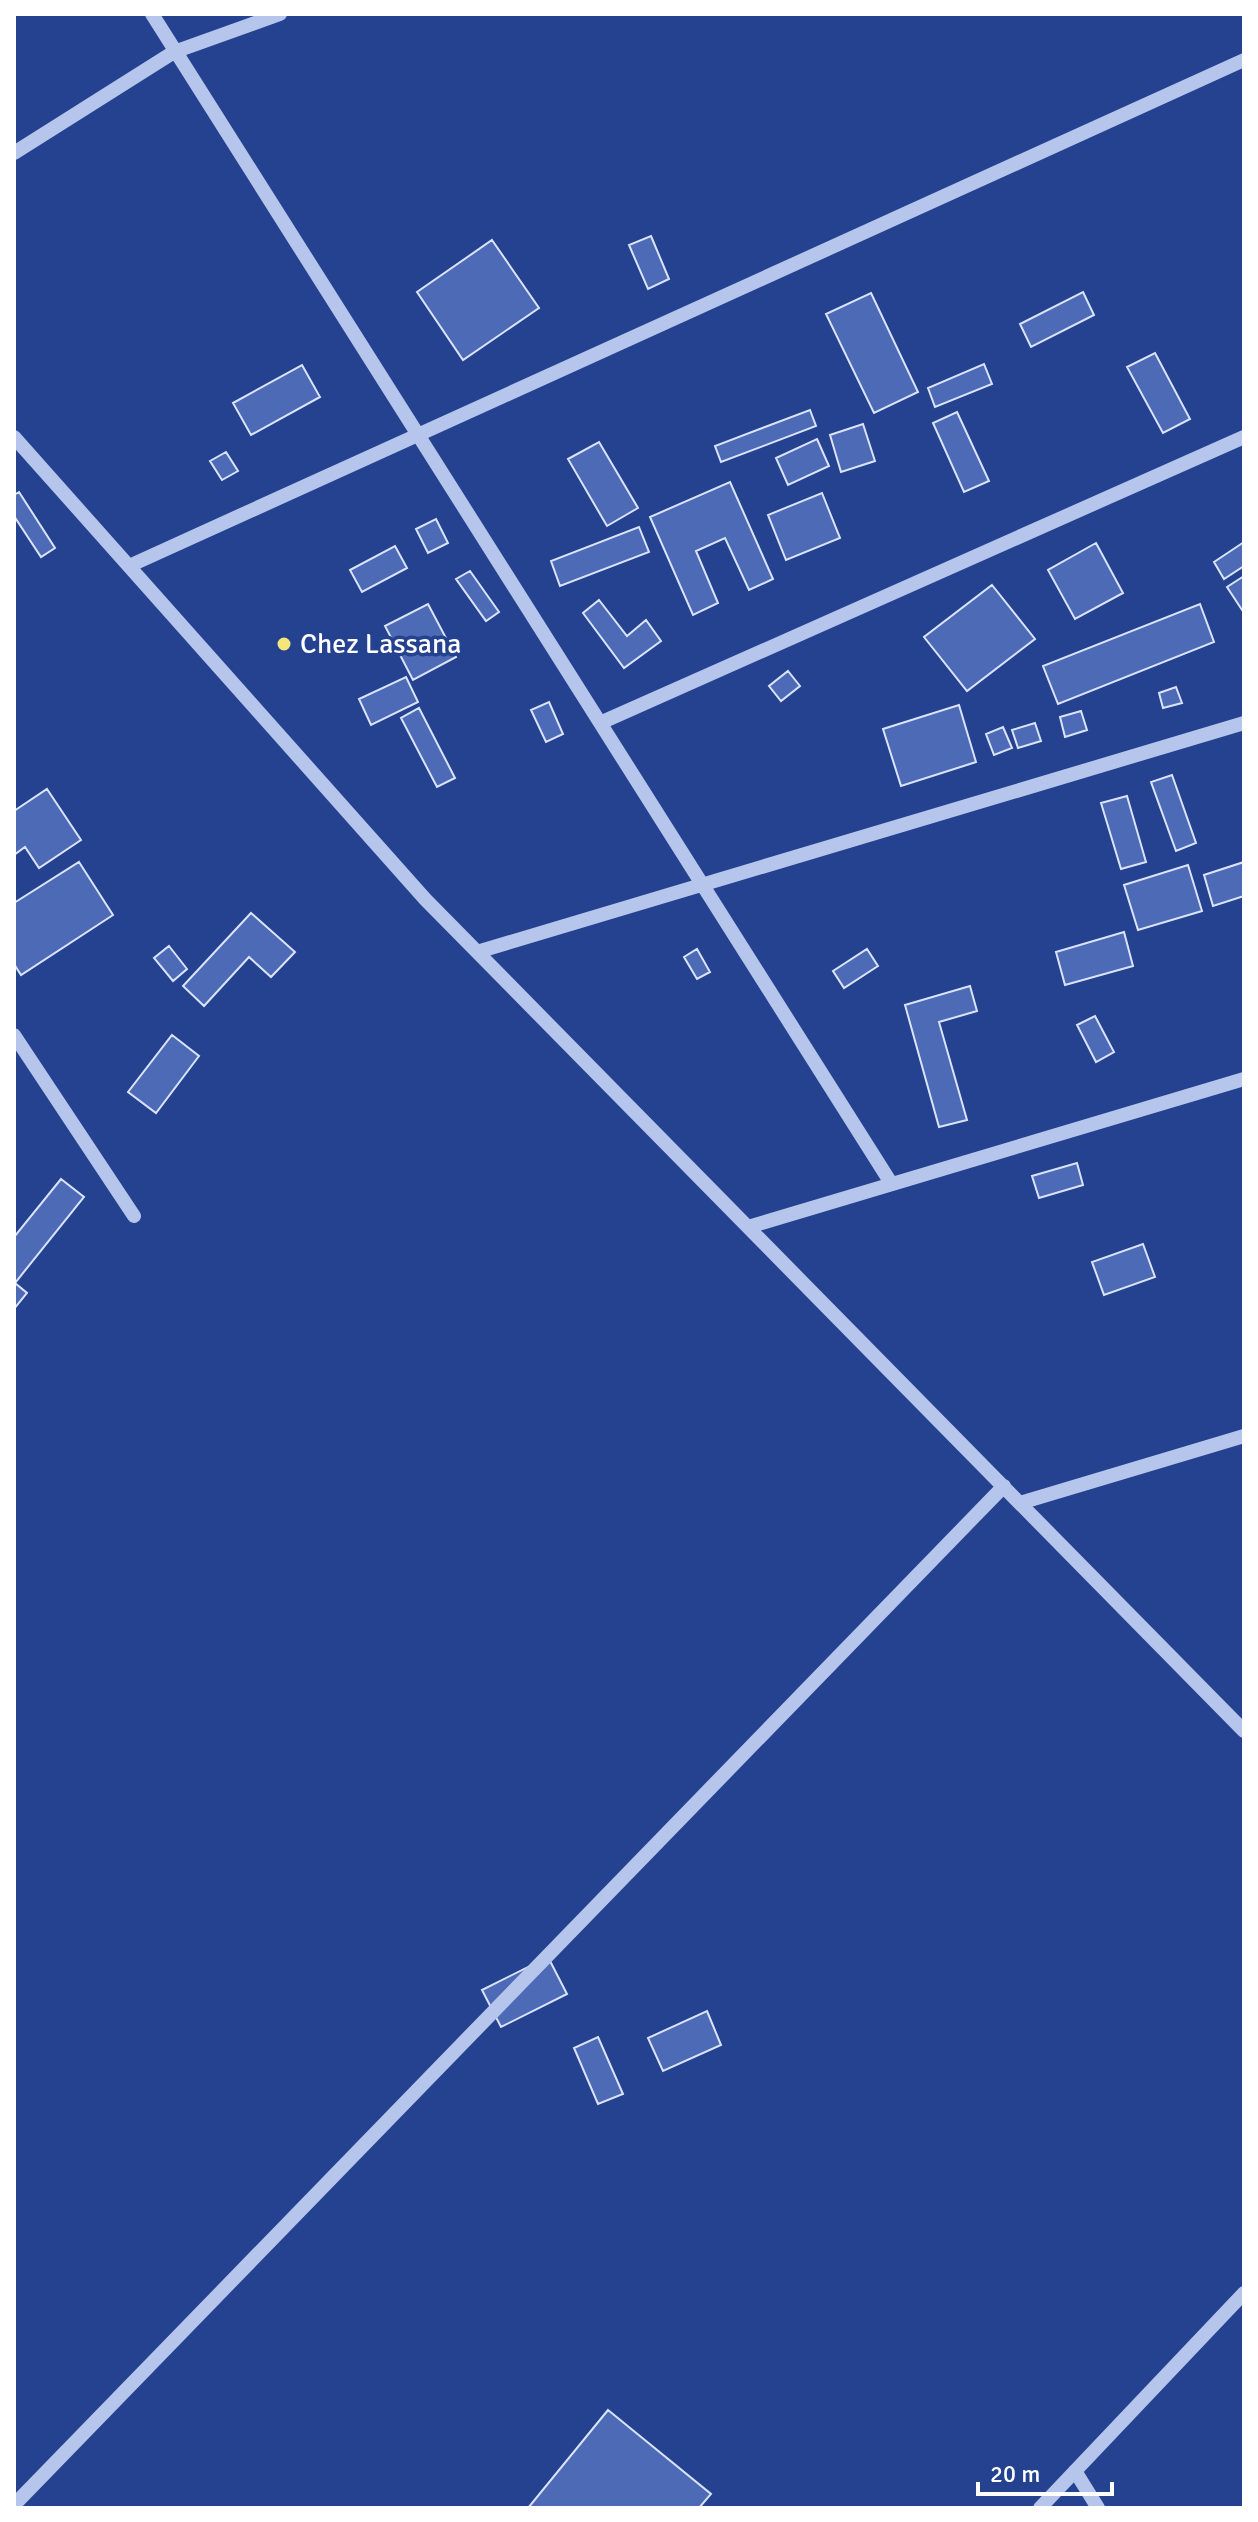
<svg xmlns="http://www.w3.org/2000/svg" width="1258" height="2522" font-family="Signika,sans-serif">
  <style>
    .building { fill: #4d6ab6; stroke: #dae3f9; stroke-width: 2 }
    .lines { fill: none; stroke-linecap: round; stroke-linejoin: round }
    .minor { stroke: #b5c5eb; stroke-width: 14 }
    .poi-dot { fill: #f6e679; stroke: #24428f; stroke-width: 3 }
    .labels { text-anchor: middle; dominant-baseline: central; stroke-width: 7; stroke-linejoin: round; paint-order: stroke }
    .poi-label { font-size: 28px; fill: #fff; stroke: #24428f; text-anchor: start }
  </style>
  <rect width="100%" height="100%" fill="#24428f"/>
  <path class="building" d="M 651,236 L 669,279 L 648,289 L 629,245 Z
    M 492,240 L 539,308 L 463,360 L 417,292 Z
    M 1083,292 L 1094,315 L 1031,347 L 1020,324 Z
    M 871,293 L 918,392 L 874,413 L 826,314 Z
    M 1155,353 L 1190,419 L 1163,433 L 1127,367 Z
    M 984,364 L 992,384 L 935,407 L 928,388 Z
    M 302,365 L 320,397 L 251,435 L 233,403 Z
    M 810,410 L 816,426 L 721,462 L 715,446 Z
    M 957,412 L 989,481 L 964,492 L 933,423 Z
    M 863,424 L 875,461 L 841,472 L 830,435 Z
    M 817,439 L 829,466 L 788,485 L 776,458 Z
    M 599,442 L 638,508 L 607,526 L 568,459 Z
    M 226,452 L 238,471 L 222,480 L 210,461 Z
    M 730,482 L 773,579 L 749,590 L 725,538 L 696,551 L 718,603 L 693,615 L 650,517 Z
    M 19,492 L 55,548 L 41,557 L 14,516 L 14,495 Z
    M 822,493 L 840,538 L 786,560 L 768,515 Z
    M 436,519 L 448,543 L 428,553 L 416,529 Z
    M 639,527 L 649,552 L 560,586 L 551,561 Z
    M 1244,542 L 1244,566 L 1224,579 L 1214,562 Z
    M 1096,543 L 1123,593 L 1075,619 L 1048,570 Z
    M 395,546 L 407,568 L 362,592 L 350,570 Z
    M 470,571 L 499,612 L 486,621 L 456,579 Z
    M 1244,576 L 1244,613 L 1227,587 Z
    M 992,585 L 1035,639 L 967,691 L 924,637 Z
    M 599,600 L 627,636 L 646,620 L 661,641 L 624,668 L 583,613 Z
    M 428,604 L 456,657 L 413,680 L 385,626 Z
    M 1200,604 L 1214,642 L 1058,704 L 1043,666 Z
    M 788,671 L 800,686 L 781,701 L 769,686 Z
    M 406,677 L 418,702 L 371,725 L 359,699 Z
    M 1176,687 L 1182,703 L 1163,708 L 1159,693 Z
    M 549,702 L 563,734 L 546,742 L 531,710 Z
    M 959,705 L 976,762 L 901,786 L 883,729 Z
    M 419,708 L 455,778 L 437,787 L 401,718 Z
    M 1081,711 L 1087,730 L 1065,737 L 1060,717 Z
    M 1035,723 L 1041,741 L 1018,748 L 1012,730 Z
    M 1003,727 L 1012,748 L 994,755 L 986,734 Z
    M 1172,775 L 1196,843 L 1176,851 L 1151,782 Z
    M 47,789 L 81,840 L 39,868 L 25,847 L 14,855 L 14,811 Z
    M 1127,796 L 1146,862 L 1121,869 L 1101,803 Z
    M 79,862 L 113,915 L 21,975 L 14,964 L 14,903 Z
    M 1244,862 L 1244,896 L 1213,906 L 1204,875 Z
    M 1188,865 L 1202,911 L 1138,930 L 1124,885 Z
    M 251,913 L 295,952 L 271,977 L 249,957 L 204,1006 L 183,986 Z
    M 1124,932 L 1133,966 L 1065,985 L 1056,952 Z
    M 169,946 L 187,969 L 173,981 L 154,958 Z
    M 697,949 L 710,972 L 697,979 L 684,957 Z
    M 867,949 L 878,966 L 844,988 L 833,971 Z
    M 970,986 L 977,1011 L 939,1022 L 967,1120 L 939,1127 L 905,1005 Z
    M 1095,1016 L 1114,1052 L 1096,1062 L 1077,1025 Z
    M 172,1035 L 199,1056 L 156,1113 L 128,1092 Z
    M 1077,1163 L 1083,1185 L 1039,1198 L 1032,1176 Z
    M 61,1179 L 84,1197 L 15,1283 L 27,1293 L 14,1309 L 14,1237 Z
    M 1143,1244 L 1155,1277 L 1104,1295 L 1092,1262 Z
    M 548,1957 L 567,1994 L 501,2027 L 482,1990 Z
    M 707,2011 L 721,2045 L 663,2071 L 648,2038 Z
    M 598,2037 L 623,2094 L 598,2104 L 574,2048 Z
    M 608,2410 L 711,2494 L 699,2508 L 528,2508 Z"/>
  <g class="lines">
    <path class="minor" d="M 152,14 L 891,1183
      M 14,153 L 174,52 L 280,14
      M 14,437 L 425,899 L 1244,1731
      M 129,566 L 1244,60
      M 600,723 L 1244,437
      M 477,952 L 1244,723
      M 14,1035 L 134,1216
      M 748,1227 L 1244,1079
      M 1020,1503 L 1244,1436
      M 1075,2471 L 1098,2508
      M 14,2505 L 1004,1486
      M 1040,2508 L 1244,2293"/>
  </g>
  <circle class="poi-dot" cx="284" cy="644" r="8"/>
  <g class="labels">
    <g class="poi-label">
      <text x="300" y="644">Chez Lassana</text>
    </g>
  </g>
  <rect width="1258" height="2522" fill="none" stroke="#ffffff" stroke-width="32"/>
  <path d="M978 2482v12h134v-12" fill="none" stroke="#ffffff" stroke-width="4"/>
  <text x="990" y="2482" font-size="24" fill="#ffffff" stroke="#24428f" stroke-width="6" paint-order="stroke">20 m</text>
</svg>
